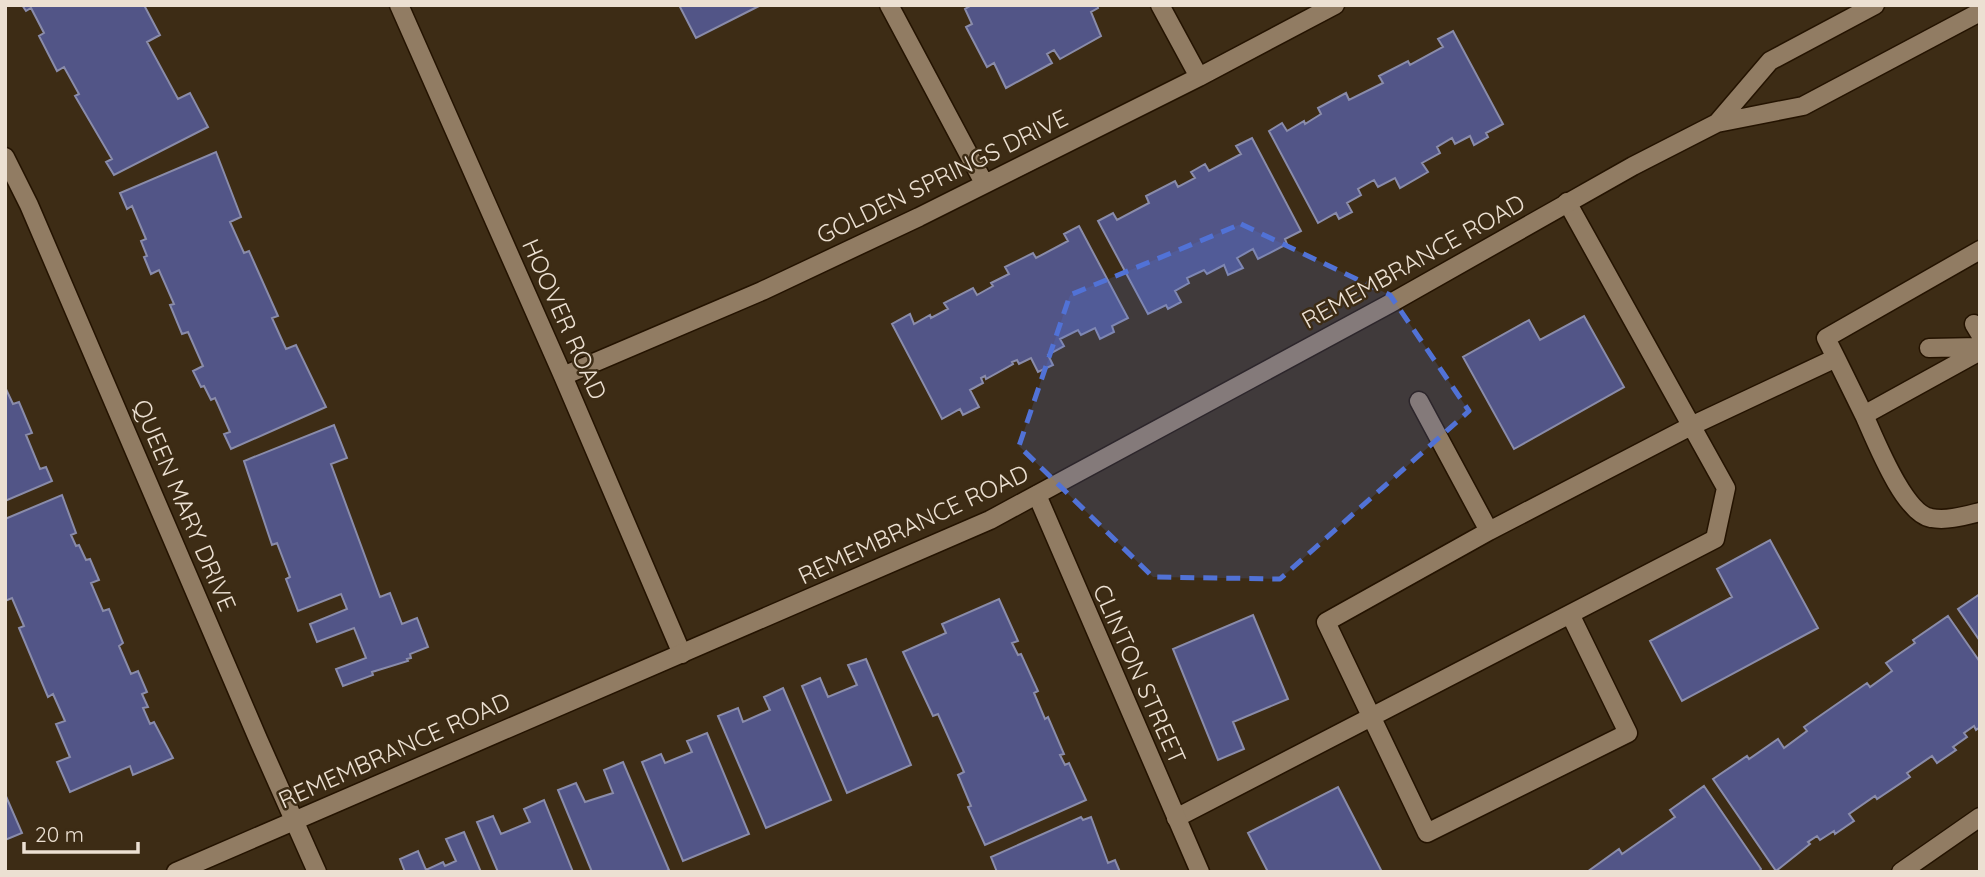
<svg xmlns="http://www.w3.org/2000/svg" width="1985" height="877" font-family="Quicksand,sans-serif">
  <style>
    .building { fill: #525587; stroke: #8a8caa; stroke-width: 2 }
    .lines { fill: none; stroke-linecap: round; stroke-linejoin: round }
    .service-casing { stroke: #241300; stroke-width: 21 }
    .minor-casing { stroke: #241300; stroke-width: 21 }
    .tertiary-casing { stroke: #241300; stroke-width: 21 }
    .service { stroke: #917c63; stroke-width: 18 }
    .minor { stroke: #917c63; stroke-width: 18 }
    .tertiary { stroke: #917c63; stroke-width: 18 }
    .marked { fill: #5172d6; fill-opacity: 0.2; stroke: #5172d6; stroke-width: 5; stroke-dasharray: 14 9; stroke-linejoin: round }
    .labels { text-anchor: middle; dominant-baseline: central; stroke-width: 5; stroke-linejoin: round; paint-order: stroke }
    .street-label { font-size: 24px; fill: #ece0d2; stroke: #3d2c15 }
  </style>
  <rect width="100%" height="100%" fill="#3d2c15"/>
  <path class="building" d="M 22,5 L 144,5 L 160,35 L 147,42 L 178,99 L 190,93 L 208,127 L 114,175 L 106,162 L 112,159 L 75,96 L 79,94 L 64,67 L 57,71 L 39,36 L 44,33 L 31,8 L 26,11 Z
    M 679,5 L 761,5 L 696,38 Z
    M 972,5 L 1097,5 L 1098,8 L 1091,12 L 1101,36 L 1060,59 L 1054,50 L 1047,54 L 1052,63 L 1006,88 L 994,63 L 987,67 L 966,27 L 972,24 L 965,9 Z
    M 1453,31 L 1503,124 L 1486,133 L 1488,137 L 1474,145 L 1470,136 L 1455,144 L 1452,138 L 1437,147 L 1440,153 L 1422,163 L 1428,172 L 1400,188 L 1395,178 L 1378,187 L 1374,180 L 1358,189 L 1361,195 L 1347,203 L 1352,212 L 1339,219 L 1336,213 L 1318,223 L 1269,131 L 1282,123 L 1287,131 L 1304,121 L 1305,124 L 1321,114 L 1318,108 L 1346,93 L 1349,100 L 1383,83 L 1379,76 L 1408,61 L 1410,65 L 1443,47 L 1438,39 Z
    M 1252,138 L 1301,231 L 1285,239 L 1287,244 L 1258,259 L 1253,249 L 1237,258 L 1243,268 L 1228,275 L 1224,265 L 1207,274 L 1204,270 L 1187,278 L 1189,283 L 1175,291 L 1181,302 L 1168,309 L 1166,305 L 1148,314 L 1098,221 L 1113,213 L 1117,220 L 1149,203 L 1146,196 L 1175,181 L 1178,187 L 1195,178 L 1191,172 L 1205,164 L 1209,171 L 1241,154 L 1236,146 Z
    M 216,152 L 241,217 L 230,222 L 244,253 L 249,251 L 278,316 L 272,318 L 286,349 L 296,345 L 326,407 L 231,449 L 224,434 L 230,432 L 215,398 L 211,400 L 204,386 L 201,387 L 193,371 L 203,366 L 188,332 L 182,334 L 170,305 L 174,304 L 159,270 L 151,274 L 144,257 L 147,256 L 141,241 L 146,239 L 132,206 L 127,209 L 120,193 Z
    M 1079,226 L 1128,318 L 1112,326 L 1114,332 L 1100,339 L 1095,328 L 1081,335 L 1078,330 L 1060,339 L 1064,346 L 1048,355 L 1053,365 L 1038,372 L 1031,358 L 1019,364 L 1017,360 L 1012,362 L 1013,364 L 986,379 L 985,376 L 981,378 L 983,383 L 970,390 L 979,407 L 963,415 L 960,409 L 942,419 L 892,324 L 910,314 L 914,324 L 930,315 L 931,318 L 948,309 L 944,303 L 973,288 L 977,295 L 993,286 L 991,283 L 1009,274 L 1005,267 L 1033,253 L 1036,258 L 1068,241 L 1064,234 Z
    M 1584,316 L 1624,387 L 1514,449 L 1463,357 L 1529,320 L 1540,340 Z
    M 5,387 L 13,404 L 19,402 L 32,433 L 26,435 L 40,469 L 46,467 L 52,481 L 5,501 Z
    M 334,425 L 347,458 L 331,464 L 380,597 L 390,593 L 402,624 L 417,618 L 428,647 L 410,654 L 411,658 L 407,659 L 408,661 L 372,672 L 373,675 L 343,686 L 336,669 L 366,658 L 354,628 L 317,642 L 310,624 L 347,609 L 341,594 L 298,611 L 286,579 L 290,577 L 277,543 L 272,545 L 244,461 Z
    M 62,495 L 76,533 L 71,535 L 76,546 L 79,545 L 86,560 L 90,559 L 99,580 L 91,583 L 103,611 L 109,609 L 123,643 L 119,646 L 131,674 L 138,671 L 147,692 L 142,694 L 148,707 L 143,708 L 150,724 L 154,722 L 173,758 L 133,775 L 130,766 L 70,792 L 57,762 L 70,757 L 56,724 L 65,721 L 53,694 L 48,697 L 19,628 L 24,626 L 12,598 L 5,601 L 5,519 Z
    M 1770,540 L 1818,628 L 1682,701 L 1650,641 L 1732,597 L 1717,569 Z
    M 1980,594 L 1980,641 L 1958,609 Z
    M 999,599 L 1018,641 L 1012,643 L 1018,655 L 1021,654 L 1038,691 L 1034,693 L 1045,719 L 1048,717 L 1064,754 L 1060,755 L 1065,765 L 1069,763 L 1086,800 L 985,845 L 968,807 L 971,806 L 958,775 L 964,772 L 938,714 L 933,716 L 903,652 L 946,633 L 942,624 Z
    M 1253,615 L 1288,699 L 1233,722 L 1244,749 L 1218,760 L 1173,649 Z
    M 1948,616 L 1980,662 L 1980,727 L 1976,730 L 1974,726 L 1964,733 L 1967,737 L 1953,747 L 1956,750 L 1937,763 L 1932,756 L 1907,773 L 1910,777 L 1877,799 L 1875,796 L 1849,814 L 1854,821 L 1835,834 L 1834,831 L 1820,840 L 1817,836 L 1808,842 L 1810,844 L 1776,871 L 1713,779 L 1747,756 L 1749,759 L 1778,739 L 1784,748 L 1807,731 L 1804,727 L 1867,683 L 1870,687 L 1892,671 L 1886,663 L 1915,643 L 1913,640 Z
    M 866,659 L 911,765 L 847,793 L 802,686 L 820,678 L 828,697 L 857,685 L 848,665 Z
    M 783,688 L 831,800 L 766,828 L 718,716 L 738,708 L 743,722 L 770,710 L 764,697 Z
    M 707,733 L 749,834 L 683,861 L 642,762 L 661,754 L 665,763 L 692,752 L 687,741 Z
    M 623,762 L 669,870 L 665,872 L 592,872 L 558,790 L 576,783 L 585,802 L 613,793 L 604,770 Z
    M 1704,786 L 1761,869 L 1759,872 L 1587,872 L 1619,849 L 1622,854 L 1675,817 L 1670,810 Z
    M 1338,787 L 1382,872 L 1268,872 L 1248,833 Z
    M 5,794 L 22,833 L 5,840 Z
    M 544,800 L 573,872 L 498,872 L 477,822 L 493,816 L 501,834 L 530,822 L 524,809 Z
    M 1081,817 L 1083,820 L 1091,817 L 1108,863 L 1115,860 L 1120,872 L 997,872 L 991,857 Z
    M 464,832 L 481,872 L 405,872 L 400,859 L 418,851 L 426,870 L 443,862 L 445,866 L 456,861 L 446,839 Z"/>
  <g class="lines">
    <g class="service-casing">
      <path id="service" d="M 1974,324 L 1980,334
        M 1929,348 L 1980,347
        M 1836,358 L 1826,338 L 1980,250
        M 1419,401 L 1489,531
        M 1864,415 C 1875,439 1904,514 1931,518 C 1947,521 1964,516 1980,512
        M 1570,614 L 1628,733 L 1427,833 L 1326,622 L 1489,531 L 1691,426 L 1836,358 L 1864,415 L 1980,351
        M 1176,818 L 1715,539 L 1726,488 L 1567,202"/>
    </g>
    <g class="minor-casing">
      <path id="minor" d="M 399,5 L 563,376 L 682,654
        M 889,5 L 984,183
        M 1160,5 L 1199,77
        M 563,376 L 762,291 L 919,217 L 1199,77 L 1335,5
        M 1037,495 L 1200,872
        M 1901,872 L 1980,817"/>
    </g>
    <g class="tertiary-casing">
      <path id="tertiary" d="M 1717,123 L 1770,61 L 1875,5
        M 5,157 L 29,205 L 258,739 L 317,872
        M 176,872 L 990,520 L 1391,303 L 1633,166 L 1717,123 L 1803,106 L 1980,12"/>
    </g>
    <use href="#service" class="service"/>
    <use href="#minor" class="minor"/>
    <use href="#tertiary" class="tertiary"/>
  </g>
  <path class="marked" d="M 1241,224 L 1390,295 L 1469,411 L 1280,579 L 1153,577 L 1019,446 L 1070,295 Z"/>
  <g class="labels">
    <g class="street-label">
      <text transform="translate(942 176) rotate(-26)">GOLDEN SPRINGS DRIVE</text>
      <text transform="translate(1413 261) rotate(-29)">REMEMBRANCE ROAD</text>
      <text transform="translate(565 319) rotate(66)">HOOVER ROAD</text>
      <text transform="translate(185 505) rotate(67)">QUEEN MARY DRIVE</text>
      <text transform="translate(913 524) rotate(-25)">REMEMBRANCE ROAD</text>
      <text transform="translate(1140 674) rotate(66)">CLINTON STREET</text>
      <text transform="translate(394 750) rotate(-24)">REMEMBRANCE ROAD</text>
    </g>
  </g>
  <rect width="1985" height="877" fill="none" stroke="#ece0d2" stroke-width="14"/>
  <path d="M24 842v10h114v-10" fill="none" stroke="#ece0d2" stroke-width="3.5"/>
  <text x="35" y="842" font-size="21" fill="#ece0d2" stroke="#3d2c15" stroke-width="5" paint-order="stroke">20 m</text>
</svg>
